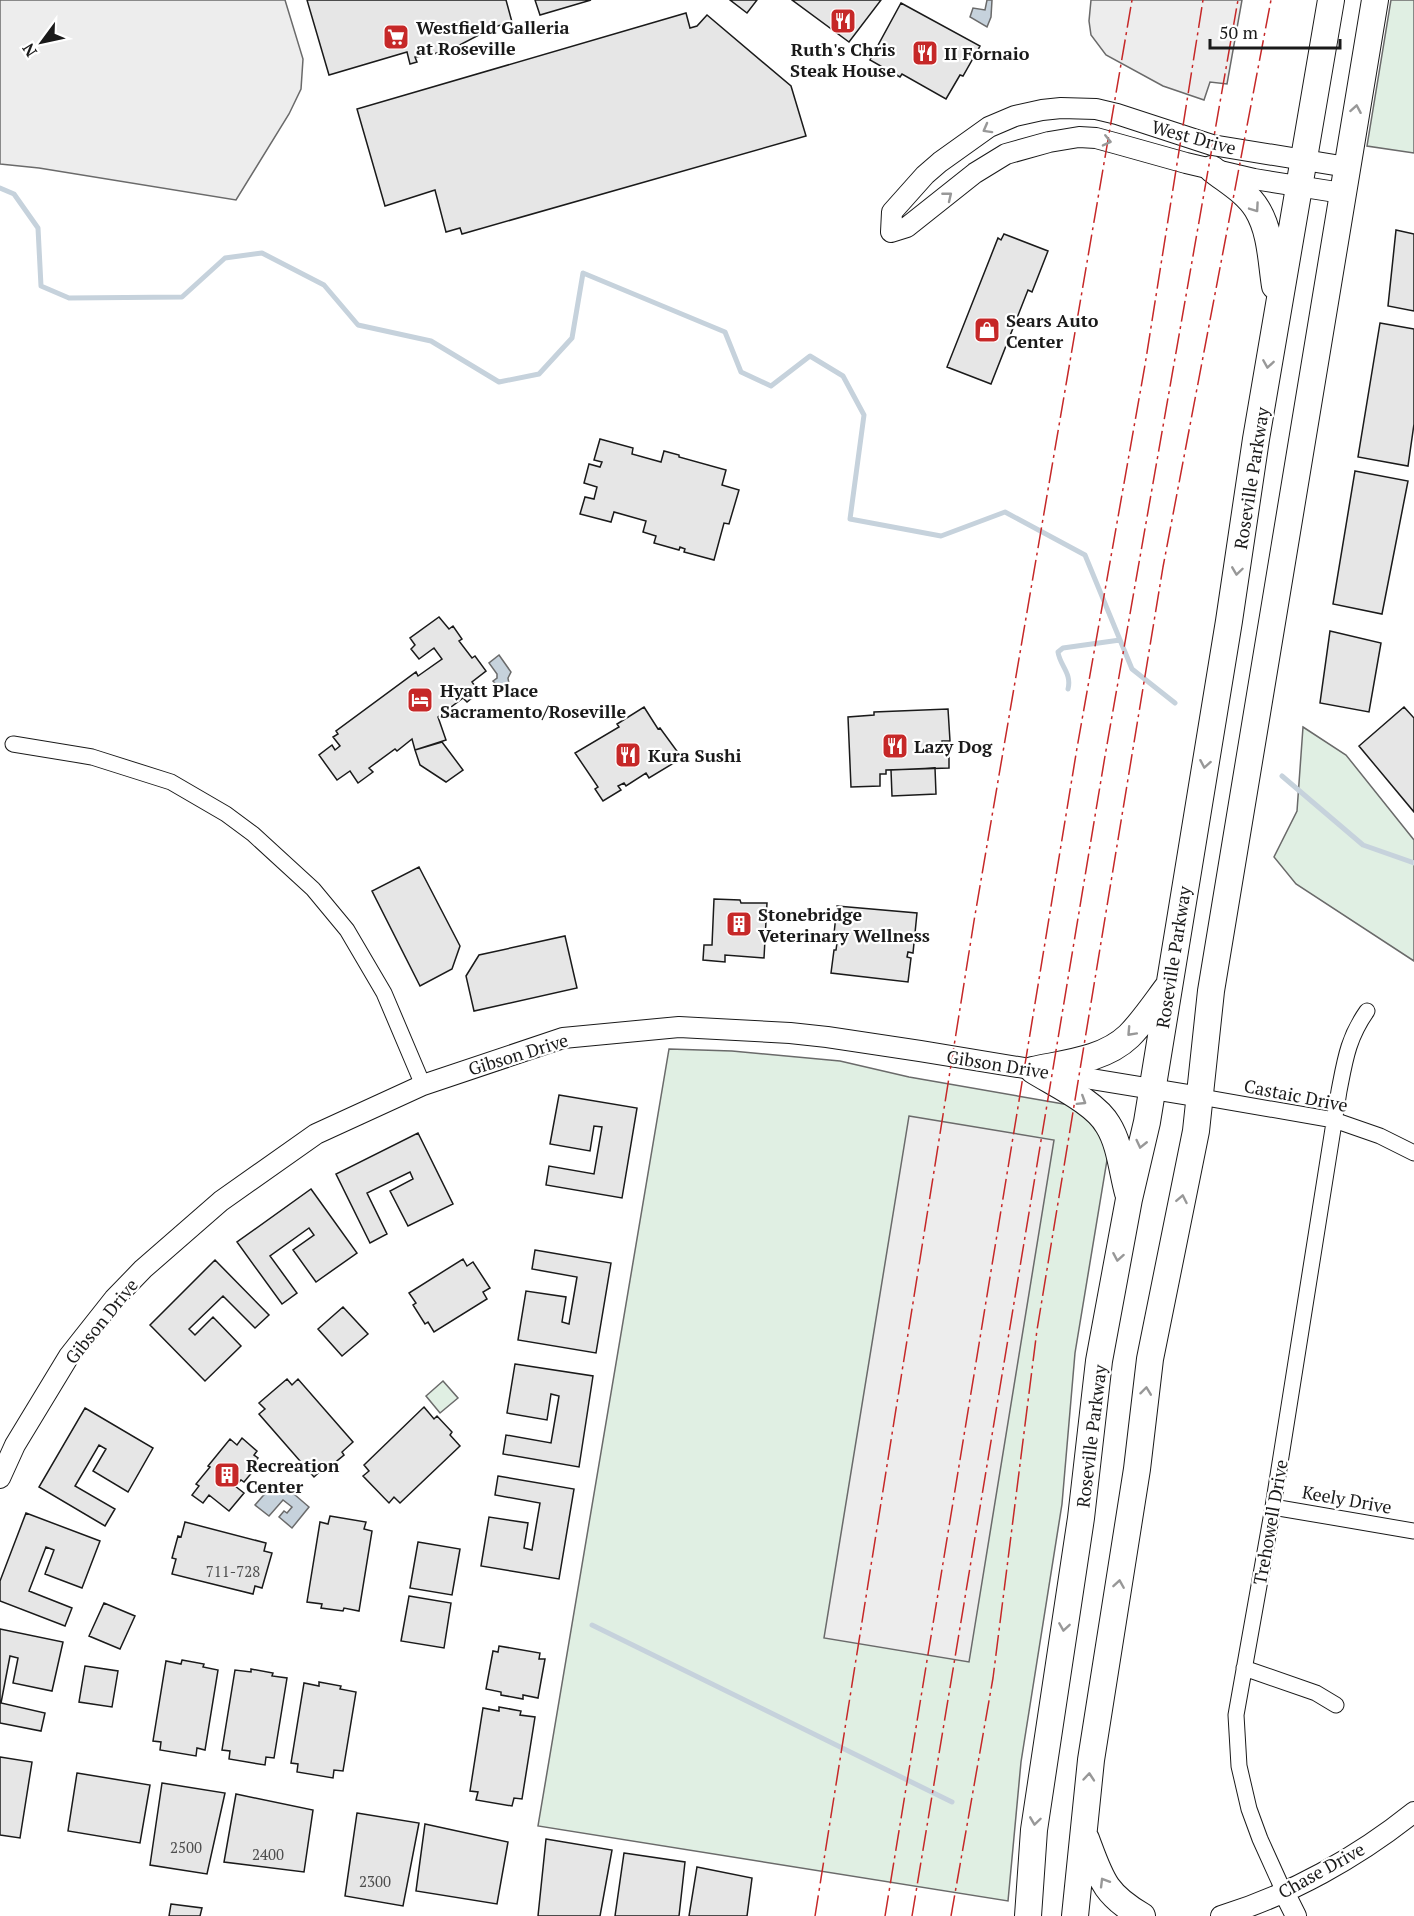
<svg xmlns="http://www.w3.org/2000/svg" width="1414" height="1916" font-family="'PT Serif',serif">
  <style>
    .green { fill: #e0efe3; stroke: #6a6a6a; stroke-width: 1.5 }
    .parking { fill: #ededed; stroke: #6a6a6a; stroke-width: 1.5 }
    .water { fill: #c6d2dc; stroke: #6a6a6a; stroke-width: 1.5 }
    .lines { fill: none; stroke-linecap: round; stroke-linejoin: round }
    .stream { stroke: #c6d2dc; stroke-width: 5 }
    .building { fill: #e6e6e6; stroke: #1a1a1a; stroke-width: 1.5 }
    .minor-casing { stroke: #1a1a1a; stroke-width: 17 }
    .tertiary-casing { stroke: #1a1a1a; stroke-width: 22 }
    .primary-casing { stroke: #1a1a1a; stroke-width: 28 }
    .minor { stroke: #fff; stroke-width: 15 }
    .tertiary { stroke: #fff; stroke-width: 20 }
    .primary { stroke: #fff; stroke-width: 26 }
    .power { stroke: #c62828; stroke-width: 1.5; stroke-dasharray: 21 4.5 3 4.5; stroke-linecap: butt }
    .oneway { stroke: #989898 }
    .labels { text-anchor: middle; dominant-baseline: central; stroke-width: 4.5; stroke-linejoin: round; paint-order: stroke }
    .number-label { font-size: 15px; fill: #4d4d4d }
    .poi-label { font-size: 18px; font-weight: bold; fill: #1a1a1a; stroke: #fff; text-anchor: start }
    .street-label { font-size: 18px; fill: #1a1a1a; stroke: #fff }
  </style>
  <rect width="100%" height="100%" fill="#fff"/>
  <path class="green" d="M 1391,0 L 1414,0 L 1414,153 L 1367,146 Z
    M 1303,727 L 1346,755 L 1414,840 L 1414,961 L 1296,884 L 1274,857 L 1297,811 Z
    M 669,1049 L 732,1051 L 840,1061 L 909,1077 L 1075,1106 C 1098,1122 1106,1131 1107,1160 L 1075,1353 L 1062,1504 L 1021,1762 L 1008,1901 L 538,1826 Z
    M 443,1381 L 458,1398 L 440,1413 L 426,1396 Z"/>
  <path class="parking" d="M 0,0 L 285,0 L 303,59 L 301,89 L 289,114 L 236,200 L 39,168 L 0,164 Z
    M 1091,0 L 1242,0 L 1227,84 L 1210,82 L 1204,100 L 1163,86 L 1106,55 L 1091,35 L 1089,21 Z
    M 909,1116 L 1054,1140 L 969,1662 L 824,1638 Z"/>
  <path class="water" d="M 987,0 L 992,0 L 991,17 L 987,27 L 970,17 L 973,8 L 985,10 Z
    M 499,655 L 511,672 L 508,678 L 509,684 L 501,690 L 493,681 L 497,678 L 497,674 L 489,663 Z
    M 280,1482 L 309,1507 L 292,1528 L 279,1517 L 284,1511 L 287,1513 L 292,1507 L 283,1500 L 269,1516 L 255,1505 L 269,1489 L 272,1491 Z"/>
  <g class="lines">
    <path class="stream" d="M 0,188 L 14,194 L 38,228 L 41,286 L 69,298 L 182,297 L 225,258 L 262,253 L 324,285 L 358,325 L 431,341 L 499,382 L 539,374 L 572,338 L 583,273 L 725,332 L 741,372 L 771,386 L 810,356 L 843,376 L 864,415 L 850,519 L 941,536 L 1005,512 L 1085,555 L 1132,669 L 1175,703
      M 1068,689 C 1072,673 1060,666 1058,652 L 1063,648 L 1120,640
      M 1282,776 L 1363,845 L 1414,863
      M 592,1625 L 952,1802"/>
  </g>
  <path class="building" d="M 307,0 L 506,0 L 512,22 L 480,31 L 481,34 L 454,48 L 430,55 L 415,57 L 417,62 L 410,64 L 407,52 L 329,75 Z
    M 535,0 L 591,0 L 540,15 Z
    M 730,0 L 757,0 L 747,13 Z
    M 792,0 L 881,0 L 849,42 Z
    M 901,3 L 980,46 L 963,76 L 960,75 L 946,99 L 902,74 L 900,77 L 870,60 Z
    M 686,13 L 690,28 L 697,26 L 707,15 L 791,86 L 806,136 L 462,234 L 460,228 L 446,232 L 435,190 L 385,206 L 357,109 Z
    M 1396,230 L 1414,234 L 1414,311 L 1388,306 Z
    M 1004,234 L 1048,251 L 1032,292 L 1028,290 L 991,384 L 947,367 L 998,238 L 1001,240 Z
    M 1380,323 L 1414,329 L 1414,424 L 1408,466 L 1358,457 Z
    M 600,439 L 633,448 L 632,454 L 661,462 L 664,451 L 679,455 L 679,457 L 726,470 L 722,485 L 739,490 L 729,524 L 724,523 L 714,560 L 684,552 L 685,549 L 680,547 L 679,550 L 654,543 L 656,536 L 643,532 L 646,521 L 614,512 L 611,522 L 580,514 L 585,497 L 594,499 L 597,487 L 584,483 L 589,464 L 600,467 L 602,462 L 594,460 Z
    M 1355,471 L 1408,481 L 1382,614 L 1333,604 Z
    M 439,617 L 449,629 L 453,626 L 462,639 L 459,641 L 472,658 L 475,656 L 486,671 L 472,682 L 479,692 L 467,702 L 463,698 L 438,717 L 446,740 L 415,750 L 412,739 L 397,751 L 395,749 L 369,768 L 373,772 L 358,783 L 350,771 L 337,780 L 319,755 L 332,745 L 335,750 L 340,746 L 333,737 L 338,734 L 336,731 L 416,672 L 418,676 L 442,659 L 434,648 L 419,659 L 411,649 L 415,645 L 410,638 Z
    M 1330,631 L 1381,643 L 1369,712 L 1320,703 Z
    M 644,707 L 658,729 L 660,728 L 682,758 L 649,778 L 646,773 L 626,786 L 624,783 L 618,786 L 621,790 L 603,801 L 595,789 L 598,787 L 575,753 L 619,727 L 617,724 Z
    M 1404,707 L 1414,718 L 1414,812 L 1359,746 Z
    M 948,709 L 950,741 L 942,741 L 942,750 L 949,750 L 949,768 L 886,770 L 886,774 L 880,774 L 880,786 L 851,787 L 848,717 L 874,715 L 874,712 Z
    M 442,742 L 463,770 L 446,782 L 420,765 L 415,750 Z
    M 935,768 L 936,794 L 892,796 L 891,770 Z
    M 419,867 L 460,946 L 452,969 L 420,986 L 372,891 Z
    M 714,899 L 740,900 L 741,903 L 767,903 L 764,958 L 725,955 L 725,962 L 703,960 L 704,945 L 712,945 Z
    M 837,906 L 917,913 L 913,953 L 908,952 L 907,957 L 911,958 L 908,982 L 831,973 L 834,950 L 836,950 L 837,943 L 833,943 Z
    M 565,936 L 577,988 L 474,1011 L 466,976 L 479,955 Z
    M 559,1095 L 637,1108 L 622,1198 L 546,1185 L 549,1166 L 594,1174 L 602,1127 L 594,1126 L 590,1151 L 550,1144 Z
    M 418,1133 L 453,1204 L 408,1226 L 390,1191 L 413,1179 L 410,1172 L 367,1193 L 387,1234 L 370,1243 L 336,1174 Z
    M 311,1189 L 357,1253 L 316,1282 L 293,1250 L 314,1235 L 309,1228 L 270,1256 L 297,1293 L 282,1304 L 237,1242 Z
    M 535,1250 L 611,1263 L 596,1353 L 518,1340 L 526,1291 L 566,1297 L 562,1322 L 569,1324 L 577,1277 L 532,1269 Z
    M 463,1259 L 467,1266 L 473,1262 L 490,1288 L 483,1292 L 487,1299 L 434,1332 L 428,1322 L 425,1324 L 413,1305 L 416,1303 L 409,1293 Z
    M 215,1260 L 269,1315 L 255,1328 L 223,1296 L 189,1329 L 195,1335 L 213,1317 L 241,1346 L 205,1381 L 150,1325 Z
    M 343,1307 L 368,1334 L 342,1356 L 318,1329 Z
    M 515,1364 L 593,1376 L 579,1467 L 503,1454 L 506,1435 L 551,1443 L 559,1396 L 551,1394 L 547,1420 L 507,1413 Z
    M 287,1379 L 292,1385 L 298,1379 L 353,1442 L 342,1452 L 344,1455 L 327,1469 L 325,1467 L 314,1477 L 259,1414 L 265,1409 L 259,1403 Z
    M 424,1407 L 434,1419 L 437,1416 L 452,1432 L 450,1435 L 460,1446 L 400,1503 L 394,1497 L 389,1503 L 363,1476 L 369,1471 L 364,1465 Z
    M 85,1408 L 153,1448 L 128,1492 L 93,1471 L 106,1449 L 99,1445 L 75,1486 L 115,1509 L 105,1526 L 39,1487 Z
    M 242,1438 L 257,1451 L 254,1455 L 258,1458 L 251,1468 L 254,1470 L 244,1482 L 241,1480 L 235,1486 L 244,1493 L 229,1511 L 209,1495 L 203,1503 L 192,1495 L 199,1486 L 196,1484 L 210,1467 L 208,1466 L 230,1439 L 237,1445 Z
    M 498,1476 L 574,1489 L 559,1579 L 481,1566 L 489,1517 L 528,1523 L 524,1548 L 532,1550 L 540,1503 L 495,1495 Z
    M 26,1513 L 100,1541 L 82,1588 L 45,1574 L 54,1550 L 46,1547 L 29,1591 L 72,1608 L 65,1626 L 0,1601 L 0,1581 Z
    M 330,1516 L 366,1522 L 364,1529 L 372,1531 L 359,1611 L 344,1608 L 343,1611 L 321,1608 L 322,1604 L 307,1602 L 320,1522 L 328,1524 Z
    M 185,1522 L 266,1543 L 264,1551 L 272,1553 L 262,1588 L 255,1586 L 253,1594 L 172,1574 L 176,1559 L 172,1558 L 178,1536 L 181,1537 Z
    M 418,1542 L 460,1549 L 452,1595 L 410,1588 Z
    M 409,1596 L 451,1603 L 444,1648 L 401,1641 Z
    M 104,1603 L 135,1616 L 120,1649 L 89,1636 Z
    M 0,1629 L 63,1642 L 52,1691 L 13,1683 L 18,1658 L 10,1656 L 1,1703 L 45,1713 L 41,1731 L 0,1723 Z
    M 499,1646 L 540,1653 L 539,1659 L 545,1659 L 538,1698 L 523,1695 L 523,1699 L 501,1695 L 501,1692 L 486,1689 L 493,1651 L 498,1652 Z
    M 182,1660 L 204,1664 L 203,1667 L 218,1670 L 205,1750 L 197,1748 L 196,1756 L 160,1750 L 161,1742 L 153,1741 L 166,1661 L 181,1664 Z
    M 85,1666 L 118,1671 L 112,1707 L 79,1702 Z
    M 251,1669 L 273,1673 L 272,1676 L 287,1678 L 274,1758 L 266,1757 L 265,1765 L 229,1759 L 230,1751 L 222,1750 L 235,1670 L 251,1672 Z
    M 319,1682 L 341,1686 L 340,1689 L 356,1692 L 343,1771 L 334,1770 L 333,1778 L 297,1772 L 298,1764 L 291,1763 L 304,1683 L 319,1686 Z
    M 499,1707 L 521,1711 L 520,1715 L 535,1717 L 522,1799 L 514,1798 L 512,1806 L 476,1800 L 478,1792 L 470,1791 L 483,1708 L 499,1711 Z
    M 0,1757 L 32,1762 L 20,1838 L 0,1835 Z
    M 77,1773 L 150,1785 L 140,1843 L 68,1831 Z
    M 162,1783 L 225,1793 L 207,1874 L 150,1865 Z
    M 236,1794 L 313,1810 L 304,1872 L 224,1862 Z
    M 357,1813 L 419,1823 L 403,1906 L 345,1896 Z
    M 425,1824 L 508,1842 L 497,1904 L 416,1891 Z
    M 546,1839 L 612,1850 L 600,1916 L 538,1916 Z
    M 624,1853 L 685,1862 L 679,1916 L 615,1916 Z
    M 697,1867 L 752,1878 L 747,1916 L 689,1916 Z
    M 171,1904 L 202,1908 L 200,1916 L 169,1916 Z"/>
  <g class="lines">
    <g class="minor-casing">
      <path id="minor" d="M 13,744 L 92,757 L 171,782 L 226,814 L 253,834 L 313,889 L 347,930 L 384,993 L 423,1085
        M 1201,1097 L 1334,1120 L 1380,1136 L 1414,1153
        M 1273,1507 L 1414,1531
        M 1244,1668 L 1316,1693 L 1336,1705
        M 1284,1892 L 1260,1839 L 1249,1809 L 1239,1766 L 1236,1715 L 1273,1507 L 1339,1091 C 1345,1060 1348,1038 1367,1011"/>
    </g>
    <g class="tertiary-casing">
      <path id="tertiary" d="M 1342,193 L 1254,179 L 1186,163 L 1118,144 L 1096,138 L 1079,137 L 1049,142 L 1006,154 L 975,173 L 907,227 L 891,232 L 892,212 L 925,175 L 940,162 L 989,127 L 1015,116 L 1042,110 L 1061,108 L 1096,109 L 1117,114 L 1212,145 L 1347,167
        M 0,1478 L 15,1445 L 69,1356 L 80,1342 L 114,1299 L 143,1269 L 221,1201 L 316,1134 L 423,1085 L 563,1038 L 679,1027 L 790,1033 L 827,1037 L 920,1051 L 1201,1097
        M 1284,1892 L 1296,1916
        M 1221,1916 C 1290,1895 1358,1857 1414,1812"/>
    </g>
    <g class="primary-casing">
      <path id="primary" d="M 1212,169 C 1227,181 1247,192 1257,209 C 1271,232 1271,261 1275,286
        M 1033,1070 C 1055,1084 1095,1102 1108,1125 C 1120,1144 1122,1171 1128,1193
        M 1033,1070 C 1065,1063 1104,1060 1129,1036 C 1143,1022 1155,1004 1167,988
        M 1086,1839 C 1101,1879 1104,1894 1142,1916
        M 1028,1916 L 1034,1830 L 1081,1518 L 1099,1361 L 1129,1199 L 1147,1122 L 1229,621 L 1256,439 L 1331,0
        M 1075,1916 L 1091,1760 L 1137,1469 L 1150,1359 L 1196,1131 L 1211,991 L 1375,0"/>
    </g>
    <use href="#minor" class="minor"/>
    <use href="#tertiary" class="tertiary"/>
    <use href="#primary" class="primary"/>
    <path class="power" d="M 815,1916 L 974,921 L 1132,0
      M 885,1916 L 1077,748 L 1145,365 L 1203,0
      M 912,1916 L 1105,756 L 1238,0
      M 951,1916 L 993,1678 L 1037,1330 L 1163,567 L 1271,0"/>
  </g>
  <defs><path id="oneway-chevron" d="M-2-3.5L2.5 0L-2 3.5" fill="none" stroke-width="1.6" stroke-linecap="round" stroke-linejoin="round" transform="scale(1.5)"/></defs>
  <g class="oneway">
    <use href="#oneway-chevron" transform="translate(1356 109) rotate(-80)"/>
    <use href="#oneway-chevron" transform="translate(987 129) rotate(151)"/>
    <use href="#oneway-chevron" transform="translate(1107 141) rotate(13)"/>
    <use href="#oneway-chevron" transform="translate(948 196) rotate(-39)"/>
    <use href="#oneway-chevron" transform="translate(1255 208) rotate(55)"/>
    <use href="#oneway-chevron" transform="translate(1268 364) rotate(99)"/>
    <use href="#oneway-chevron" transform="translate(1237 571) rotate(98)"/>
    <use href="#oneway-chevron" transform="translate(1205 764) rotate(100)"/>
    <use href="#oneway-chevron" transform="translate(1131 1032) rotate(133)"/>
    <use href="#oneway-chevron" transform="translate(1082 1101) rotate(32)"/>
    <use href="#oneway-chevron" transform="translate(1141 1144) rotate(103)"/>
    <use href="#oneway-chevron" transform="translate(1182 1199) rotate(-79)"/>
    <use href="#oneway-chevron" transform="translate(1118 1257) rotate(100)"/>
    <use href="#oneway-chevron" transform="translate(1146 1391) rotate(-83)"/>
    <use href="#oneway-chevron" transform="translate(1119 1584) rotate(-81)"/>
    <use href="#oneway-chevron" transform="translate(1064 1627) rotate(99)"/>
    <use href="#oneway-chevron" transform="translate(1089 1777) rotate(-85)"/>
    <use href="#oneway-chevron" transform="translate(1035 1821) rotate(98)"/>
    <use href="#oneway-chevron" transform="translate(1104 1882) rotate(-121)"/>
  </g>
  <defs>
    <g id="restaurant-square" transform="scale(1.35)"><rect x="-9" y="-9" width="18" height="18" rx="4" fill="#c62828" stroke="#fff"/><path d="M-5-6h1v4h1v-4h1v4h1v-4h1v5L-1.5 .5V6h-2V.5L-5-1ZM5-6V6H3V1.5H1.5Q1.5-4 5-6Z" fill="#fff"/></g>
    <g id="supermarket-square" transform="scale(1.35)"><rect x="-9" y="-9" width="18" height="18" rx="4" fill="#c62828" stroke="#fff"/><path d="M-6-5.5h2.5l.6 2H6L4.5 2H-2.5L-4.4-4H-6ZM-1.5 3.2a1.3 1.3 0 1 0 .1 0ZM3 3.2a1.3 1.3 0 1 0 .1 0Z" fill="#fff"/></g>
    <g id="shop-square" transform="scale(1.35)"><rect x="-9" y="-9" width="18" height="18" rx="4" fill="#c62828" stroke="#fff"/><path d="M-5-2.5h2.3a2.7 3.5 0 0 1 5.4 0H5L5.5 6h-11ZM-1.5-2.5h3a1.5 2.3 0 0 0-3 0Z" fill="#fff"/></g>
    <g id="hotel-square" transform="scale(1.35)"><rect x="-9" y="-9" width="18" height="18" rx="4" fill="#c62828" stroke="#fff"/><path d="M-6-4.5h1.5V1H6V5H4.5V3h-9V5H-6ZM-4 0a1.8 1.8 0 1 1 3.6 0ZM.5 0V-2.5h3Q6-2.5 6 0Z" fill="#fff"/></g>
    <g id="building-square" transform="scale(1.35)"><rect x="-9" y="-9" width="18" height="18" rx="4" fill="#c62828" stroke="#fff"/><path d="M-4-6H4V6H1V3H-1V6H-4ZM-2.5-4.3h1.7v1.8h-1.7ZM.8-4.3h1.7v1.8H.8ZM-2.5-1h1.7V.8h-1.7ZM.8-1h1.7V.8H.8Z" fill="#fff"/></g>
  </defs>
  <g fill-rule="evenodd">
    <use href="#restaurant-square" x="843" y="21"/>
    <use href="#supermarket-square" x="396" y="37"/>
    <use href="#restaurant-square" x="925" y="53"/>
    <use href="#shop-square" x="987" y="330"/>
    <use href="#hotel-square" x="420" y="700"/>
    <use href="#restaurant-square" x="895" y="746"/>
    <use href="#restaurant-square" x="628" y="755"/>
    <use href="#building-square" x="739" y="924"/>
    <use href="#building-square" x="227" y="1475"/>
  </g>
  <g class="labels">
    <g class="number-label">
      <text x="233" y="1571">711-728</text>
      <text x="186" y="1847">2500</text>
      <text x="268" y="1854">2400</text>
      <text x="375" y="1881">2300</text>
    </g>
    <g class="poi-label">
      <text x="416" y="27">Westfield Galleria<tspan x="416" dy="21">at Roseville</tspan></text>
      <text x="843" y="49" text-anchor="middle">Ruth's Chris<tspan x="843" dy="21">Steak House</tspan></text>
      <text x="944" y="53">II Fornaio</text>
      <text x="1006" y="320">Sears Auto<tspan x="1006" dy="21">Center</tspan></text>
      <text x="440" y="690">Hyatt Place<tspan x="440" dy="21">Sacramento/Roseville</tspan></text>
      <text x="914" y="746">Lazy Dog</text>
      <text x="648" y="755">Kura Sushi</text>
      <text x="758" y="914">Stonebridge<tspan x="758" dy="21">Veterinary Wellness</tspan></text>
      <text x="246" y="1465">Recreation<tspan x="246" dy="21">Center</tspan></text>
    </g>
    <g class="street-label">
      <text transform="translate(1194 137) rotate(15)">West Drive</text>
      <text transform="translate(1251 478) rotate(-81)">Roseville Parkway</text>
      <text transform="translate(1173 957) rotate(-81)">Roseville Parkway</text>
      <text transform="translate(518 1054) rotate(-17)">Gibson Drive</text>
      <text transform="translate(998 1064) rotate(9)">Gibson Drive</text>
      <text transform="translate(1296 1095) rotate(11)">Castaic Drive</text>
      <text transform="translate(101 1321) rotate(-51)">Gibson Drive</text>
      <text transform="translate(1091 1436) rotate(-83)">Roseville Parkway</text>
      <text transform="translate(1347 1499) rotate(10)">Keely Drive</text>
      <text transform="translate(1270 1522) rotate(-80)">Trehowell Drive</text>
      <text transform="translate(1321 1870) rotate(-29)">Chase Drive</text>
    </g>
  </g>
  <g transform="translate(42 42) rotate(237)" stroke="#ffffff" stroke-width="4.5" paint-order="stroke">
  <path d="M0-4.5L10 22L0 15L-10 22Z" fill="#1a1a1a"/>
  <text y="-9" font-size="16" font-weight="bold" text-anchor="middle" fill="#1a1a1a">N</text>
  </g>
  <path d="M1210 39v9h130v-9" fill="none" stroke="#1a1a1a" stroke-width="3"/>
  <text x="1219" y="39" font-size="18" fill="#1a1a1a" stroke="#ffffff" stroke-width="4.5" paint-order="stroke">50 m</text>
</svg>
